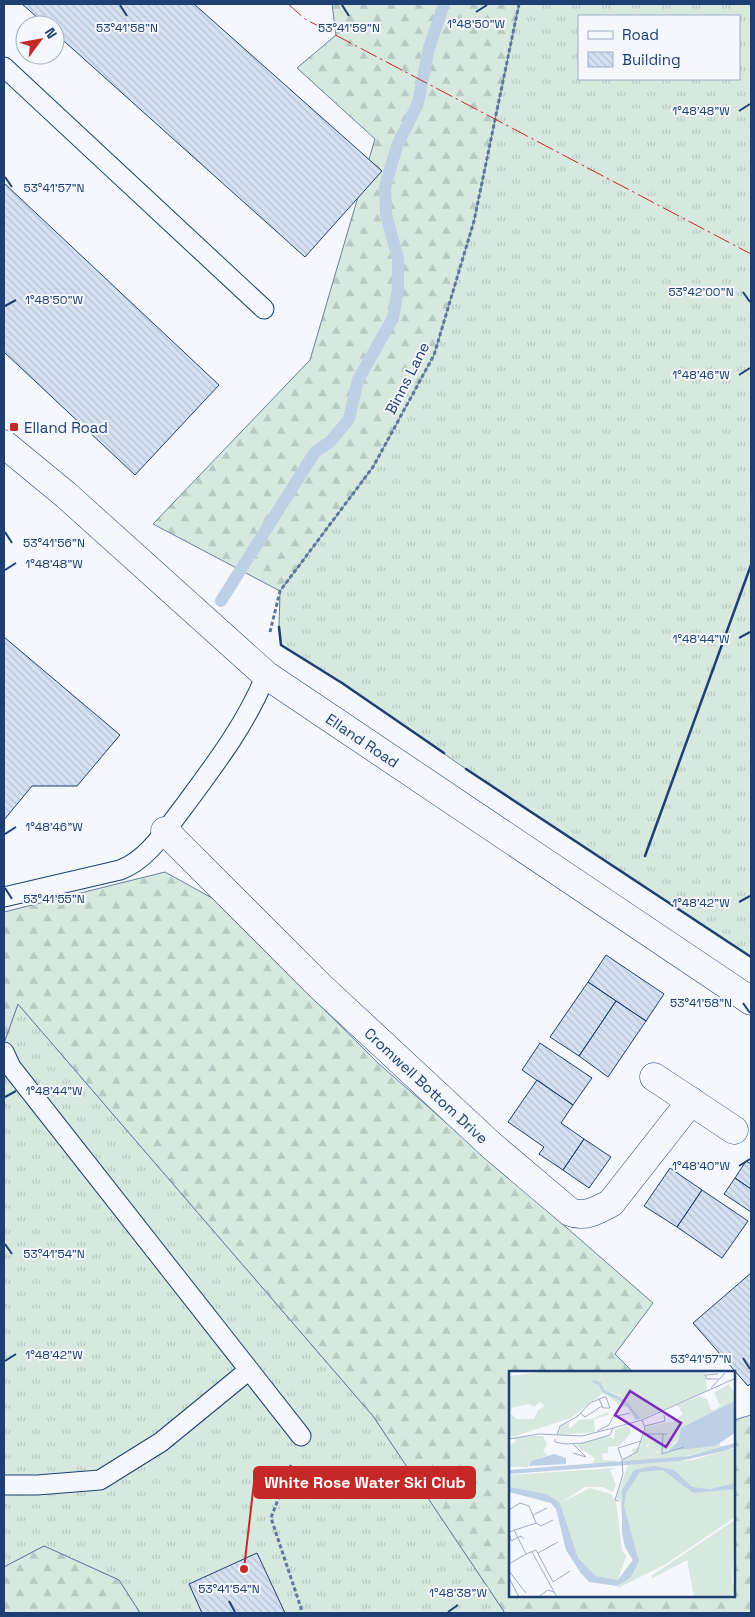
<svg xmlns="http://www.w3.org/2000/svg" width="755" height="1617" font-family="'Space Grotesk',sans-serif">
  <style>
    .grass { fill: url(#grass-tufts); stroke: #687fa3; fill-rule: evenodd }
    .forest { fill: url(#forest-firs); stroke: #687fa3 }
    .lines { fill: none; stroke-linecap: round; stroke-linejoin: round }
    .stream { stroke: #bed0e5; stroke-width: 12 }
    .building { fill: url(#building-back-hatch); stroke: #1d3f73 }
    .service-casing { stroke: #1d3f73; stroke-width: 21 }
    .minor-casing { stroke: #1d3f73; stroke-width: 29 }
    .primary-casing { stroke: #1d3f73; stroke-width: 29 }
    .path { stroke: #5e769c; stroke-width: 3; stroke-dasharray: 4 2.5; stroke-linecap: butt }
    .service { stroke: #f4f7fb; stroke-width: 19 }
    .minor { stroke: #f4f7fb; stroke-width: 28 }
    .primary { stroke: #f4f7fb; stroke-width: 28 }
    .wall { stroke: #1d3f73; stroke-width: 2.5 }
    .power { stroke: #c62828; stroke-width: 1; stroke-dasharray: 18 4 2.5 4; stroke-linecap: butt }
    .ticks { fill: none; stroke: #1d3f73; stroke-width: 2 }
    .poi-dot { fill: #c62828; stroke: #f4f7fb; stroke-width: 2 }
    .labels { text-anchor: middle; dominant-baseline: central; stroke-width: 4; stroke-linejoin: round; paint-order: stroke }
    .street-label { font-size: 15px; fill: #1d3f73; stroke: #f4f7fb }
    .poi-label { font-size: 15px; fill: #1d3f73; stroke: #f4f7fb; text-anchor: start }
    .inset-river { fill: none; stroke: #bed0e5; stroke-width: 2.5 }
    .inset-road { fill: none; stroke: #9eadc5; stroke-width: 1 }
    .view { fill: #7b2cbf; fill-opacity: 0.15; stroke: #7b2cbf; stroke-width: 2.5 }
    .inset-edge { fill: none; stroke: #1d3f73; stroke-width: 2.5 }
    .ticks-label { font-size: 12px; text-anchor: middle; fill: #1d3f73; stroke: #f4f7fb; stroke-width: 4; stroke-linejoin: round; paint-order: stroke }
    .leader { fill: none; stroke: #c62828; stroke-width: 2 }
    .callout-dot { fill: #c62828; stroke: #f4f7fb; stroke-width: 2 }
    .callout { fill: #c62828; stroke: #c62828; stroke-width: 2 }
    .callout-label { font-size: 16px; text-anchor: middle; font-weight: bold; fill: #fff }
  </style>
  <defs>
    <pattern id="grass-tufts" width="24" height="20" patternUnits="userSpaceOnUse" patternTransform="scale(1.25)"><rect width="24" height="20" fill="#d7e8df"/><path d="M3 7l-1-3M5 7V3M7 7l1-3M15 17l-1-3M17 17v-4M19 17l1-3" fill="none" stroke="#b8c8c3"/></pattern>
    <pattern id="forest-firs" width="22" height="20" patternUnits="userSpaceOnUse" patternTransform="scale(1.25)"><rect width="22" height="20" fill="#d7e8df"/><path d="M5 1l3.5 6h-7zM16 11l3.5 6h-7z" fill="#b8c8c3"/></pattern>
    <pattern id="building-back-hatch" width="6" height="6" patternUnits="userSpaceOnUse" patternTransform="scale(1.25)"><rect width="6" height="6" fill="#d5e0f0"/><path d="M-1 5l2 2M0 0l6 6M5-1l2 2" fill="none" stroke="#b6c1d1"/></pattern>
  </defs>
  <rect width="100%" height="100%" fill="#f4f7fb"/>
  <path class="grass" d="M 519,4 L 751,4 L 751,957 L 466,769 L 342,683 L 281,645 L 279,627 L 280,591 L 373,467 L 474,221 ZM 579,16 L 739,16 L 739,79 L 579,79 Z
    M 18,1004 L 373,1416 L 505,1613 L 140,1613 L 119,1580 L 44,1546 L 4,1567 L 4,1043 Z"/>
  <path class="forest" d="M 332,4 L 519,4 L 474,221 L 434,355 L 373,467 L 280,591 L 153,524 L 310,360 L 375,139 L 297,68 L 336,35 Z
    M 165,872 L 212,898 L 379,1064 L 653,1303 L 615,1354 L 633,1372 L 510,1372 L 510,1596 L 734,1596 L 734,1420 L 751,1415 L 751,1613 L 505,1613 L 373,1416 L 18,1004 L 4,1043 L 4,912 Z
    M 44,1546 L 119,1580 L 140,1613 L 4,1613 L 4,1567 Z"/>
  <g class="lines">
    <path class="stream" d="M 221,601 L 315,452 L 330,442 L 349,419 L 358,380 L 393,318 L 398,289 L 398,259 L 386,214 L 385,187 L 397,146 L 418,103 L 429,48 L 444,4"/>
  </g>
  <path class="building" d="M 22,4 L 194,4 L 382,171 L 305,257 L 55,33 L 55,25 L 46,25 Z
    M 4,183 L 219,385 L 135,475 L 4,352 Z
    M 4,637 L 120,735 L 77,786 L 32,786 L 4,820 Z
    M 606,955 L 664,994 L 646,1021 L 588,982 Z
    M 588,982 L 616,1001 L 579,1056 L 550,1037 Z
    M 616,1001 L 646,1021 L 608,1077 L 579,1056 Z
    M 540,1043 L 592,1078 L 573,1105 L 522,1070 Z
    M 537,1080 L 573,1105 L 561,1123 L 584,1139 L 563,1170 L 539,1154 L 544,1147 L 508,1122 Z
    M 584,1139 L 611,1157 L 589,1188 L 563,1170 Z
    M 746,1161 L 751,1164 L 751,1189 L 735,1178 Z
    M 670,1168 L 702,1190 L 677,1227 L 644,1206 Z
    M 735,1178 L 751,1189 L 751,1212 L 724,1194 Z
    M 702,1190 L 748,1221 L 722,1258 L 677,1227 Z
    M 751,1273 L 751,1383 L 748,1386 L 693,1323 Z
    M 257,1553 L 285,1613 L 202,1613 L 189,1584 Z"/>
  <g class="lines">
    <g class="service-casing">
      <path id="service" d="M 4,67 L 264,309
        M 4,897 L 120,870 C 148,860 167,828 185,805 C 216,763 246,724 266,675
        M 4,1052 L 11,1067 L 301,1436
        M 4,1485 L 37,1485 L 100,1480 L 161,1442 L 249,1370"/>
    </g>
    <g class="minor-casing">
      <g id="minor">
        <path id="s1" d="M 165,831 L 321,987 L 492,1146 L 570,1212 C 585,1218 598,1210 611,1203 L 691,1101"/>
        <path d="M 654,1077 L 734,1130"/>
      </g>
    </g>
    <g class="primary-casing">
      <g id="primary">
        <path id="s2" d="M 4,444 L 66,495 L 266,675 L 751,1001"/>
      </g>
    </g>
    <path class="path" d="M 270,632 L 280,591 L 373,467 L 434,355 L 474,221 L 519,4
      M 291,1465 L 271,1518 L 301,1608 L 301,1613"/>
    <use href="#service" class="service"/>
    <use href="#minor" class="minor"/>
    <use href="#primary" class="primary"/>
    <path class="wall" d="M 279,627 L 281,645 L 342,683 L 444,753
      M 466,769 L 751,957
      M 645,856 L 751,565"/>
    <path class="power" d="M 288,4 L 305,19 L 751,254"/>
  </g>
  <path class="ticks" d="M 120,5 L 127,16M 342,5 L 349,16M 476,12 L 487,5M 739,111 L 750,104M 5,177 L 12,187M 743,292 L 750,302M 5,306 L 16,300M 739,375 L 750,368M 5,532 L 12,543M 5,570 L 16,563M 739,638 L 750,632M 5,834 L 16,827M 5,888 L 12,899M 739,902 L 750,896M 743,1003 L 750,1013M 5,1097 L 16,1091M 739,1166 L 750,1159M 5,1244 L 12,1254M 743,1358 L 750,1369M 5,1361 L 16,1354M 229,1601 L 235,1612M 448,1612 L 458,1605"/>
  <rect class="poi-dot" x="9" y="422" width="10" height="10" rx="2.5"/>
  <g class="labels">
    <g class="street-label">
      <text transform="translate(407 378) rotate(-63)">Binns Lane</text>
      <text stroke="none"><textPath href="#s2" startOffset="466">Elland Road</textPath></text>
      <text stroke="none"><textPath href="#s1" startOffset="365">Cromwell Bottom Drive</textPath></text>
    </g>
    <g class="poi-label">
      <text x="24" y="427">Elland Road</text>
    </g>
  </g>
  <g transform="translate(509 1371)">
    <rect width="226" height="226" fill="#f4f7fb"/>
    <path d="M 90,0 L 196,0 L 198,20 L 132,48 L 112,24 L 98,20 ZM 220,13 L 226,23 L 211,34 L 205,22 ZM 171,60 L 169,70 L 156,75 L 152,81 L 138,78 L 141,70 L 138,63 ZM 25,65 L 34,65 L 38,73 L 34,80 L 39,84 L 22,90 L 19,95 L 16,83 L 28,71 L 22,68 ZM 81,117 L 102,123 L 107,131 L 113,179 L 117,185 L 109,209 L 87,205 L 69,187 L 51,132 Z" fill="#d7e8df"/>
    <path d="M 41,0 L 90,0 L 98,20 L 115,26 L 131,47 L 126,49 L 118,35 L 114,36 L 94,22 L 62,47 L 0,67 L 0,5 ZM 31,31 L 36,35 L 29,39 L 25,48 L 8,48 L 1,42 L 3,37 L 20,33 L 25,36 ZM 226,23 L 226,30 L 219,36 L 171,60 L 139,63 L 141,70 L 137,75 L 149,82 L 159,71 L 164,71 L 165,79 L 205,75 L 211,71 L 211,75 L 216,76 L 167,87 L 115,92 L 114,88 L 124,83 L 123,78 L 131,76 L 137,56 L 165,50 L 174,43 L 168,34 L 191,25 L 198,28 L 202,39 L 206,39 ZM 99,41 L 100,44 L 85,48 L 86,61 L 49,64 L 52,55 L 60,51 L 60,58 L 70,49 L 82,48 ZM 120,54 L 122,62 L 110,75 L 99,76 L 99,82 L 93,83 L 94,89 L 108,90 L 105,92 L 83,94 L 86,87 L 66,74 L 98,65 L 105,68 L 106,59 ZM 25,65 L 23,68 L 29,71 L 16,83 L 0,87 L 0,75 L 7,70 L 5,67 ZM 107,97 L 101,99 L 107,114 L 104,121 L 94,116 L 76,116 L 51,132 L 38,123 L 0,116 L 0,104 ZM 226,149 L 223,211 L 226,218 L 222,226 L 185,226 L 178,189 L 144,207 L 142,205 Z" fill="#d7e8df" fill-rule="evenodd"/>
    <path d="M 14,82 L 19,88 L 19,96 L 0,96 L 0,87 Z" fill="#d7e8df"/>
    <path d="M 226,77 L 226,146 L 157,193 L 109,217 L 109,209 L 124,189 L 116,176 L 111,129 L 107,127 L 119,94 L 184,89 Z" fill="#d7e8df"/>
    <path d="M 226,30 L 226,62 L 206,75 L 160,80 L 169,70 L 172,57 ZM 226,72 L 226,76 L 215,80 L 171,90 L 0,103 L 0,99 L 180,85 ZM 45,83 L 57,87 L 57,93 L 20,95 L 22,90 ZM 145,95 L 165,99 L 183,116 L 201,118 L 227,112 L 226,118 L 184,122 L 154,99 L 131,101 L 117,122 L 115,135 L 130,190 L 122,206 L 108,215 L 80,211 L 71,201 L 57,179 L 47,138 L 42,132 L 0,121 L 0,116 L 38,123 L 51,132 L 69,187 L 87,205 L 109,209 L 124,189 L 116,176 L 113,161 L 113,120 L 125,99 Z" fill="#bed0e5"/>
    <path class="inset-river" d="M 84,10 L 91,13 L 94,20 L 115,30 L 130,48"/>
    <path class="inset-road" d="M 209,8 L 198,8 L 196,4 L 209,3M 202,17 L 216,2M 71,42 L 76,46 L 93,35M 136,55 L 156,50 L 155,44M 88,60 L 100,54 L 104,46 L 121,42M 134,63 L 158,63M 154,63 L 153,83 L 175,76M 48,64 L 51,55 L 69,45 L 81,32 L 95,26 L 97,26 L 101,37 L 94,37 L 90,28M 0,68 L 30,63 L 73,65 L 104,57 L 133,49 L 227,7M 46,68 L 46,71 L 57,73 L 74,72 L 101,64 L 104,57M 64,82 L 77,86 L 64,73M 113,88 L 109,77 L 132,70M 110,130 L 106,129 L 114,103 L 113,89 L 128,81 L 136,57 L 133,49M 0,139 L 11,132 L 20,135 L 27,152 L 0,161M 24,144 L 38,137M 27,152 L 32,155 L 44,149M 1,165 L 2,170 L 12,165 L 15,168M 23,181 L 48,226M 29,182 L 49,171M 17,183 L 27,179 L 44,211 L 61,200M 0,193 L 17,183 L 5,159M 0,200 L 17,222M 0,207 L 10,226M 29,226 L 39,219 L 45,221"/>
    <path class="view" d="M 121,20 L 172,52 L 157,76 L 106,44 Z"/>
    <rect width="226" height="226" class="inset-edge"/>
  </g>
  <g class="ticks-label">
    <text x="476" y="28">1°48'50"W</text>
    <text x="349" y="32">53°41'59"N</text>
    <text x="127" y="32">53°41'58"N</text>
    <text x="701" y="115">1°48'48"W</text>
    <text x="54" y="192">53°41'57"N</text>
    <text x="701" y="296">53°42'00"N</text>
    <text x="54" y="304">1°48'50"W</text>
    <text x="701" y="379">1°48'46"W</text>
    <text x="54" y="547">53°41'56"N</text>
    <text x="54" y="568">1°48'48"W</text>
    <text x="701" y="643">1°48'44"W</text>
    <text x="54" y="831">1°48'46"W</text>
    <text x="54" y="903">53°41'55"N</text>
    <text x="701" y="907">1°48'42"W</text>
    <text x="701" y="1007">53°41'58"N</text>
    <text x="54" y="1095">1°48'44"W</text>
    <text x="701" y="1170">1°48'40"W</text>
    <text x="54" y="1258">53°41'54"N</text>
    <text x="54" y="1359">1°48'42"W</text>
    <text x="701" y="1363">53°41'57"N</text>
    <text x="229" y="1593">53°41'54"N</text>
    <text x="458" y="1597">1°48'38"W</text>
  </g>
  <path class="leader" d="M244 1569L254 1482"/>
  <circle class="callout-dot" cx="244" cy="1569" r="5"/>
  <rect class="callout" x="254" y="1467" width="221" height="31" rx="5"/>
  <g class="callout-label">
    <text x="365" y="1488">White Rose Water Ski Club</text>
  </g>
  <rect width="755" height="1617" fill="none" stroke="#1d3f73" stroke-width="10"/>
  <rect x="578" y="15" width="162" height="65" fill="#f4f7fb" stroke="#9eadc5"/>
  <rect x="588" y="31" width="25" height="8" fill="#f4f7fb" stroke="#9eadc5"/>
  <text x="622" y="40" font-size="15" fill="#1d3f73">Road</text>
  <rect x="588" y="52" width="25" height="15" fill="url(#building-back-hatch)" stroke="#9eadc5"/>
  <text x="622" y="65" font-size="15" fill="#1d3f73">Building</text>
  <g transform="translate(40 40) rotate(58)"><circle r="24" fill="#f4f7fb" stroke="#9eadc5"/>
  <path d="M0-4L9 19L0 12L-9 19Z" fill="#c62828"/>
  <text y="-8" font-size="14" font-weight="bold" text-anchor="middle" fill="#1d3f73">N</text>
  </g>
</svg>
